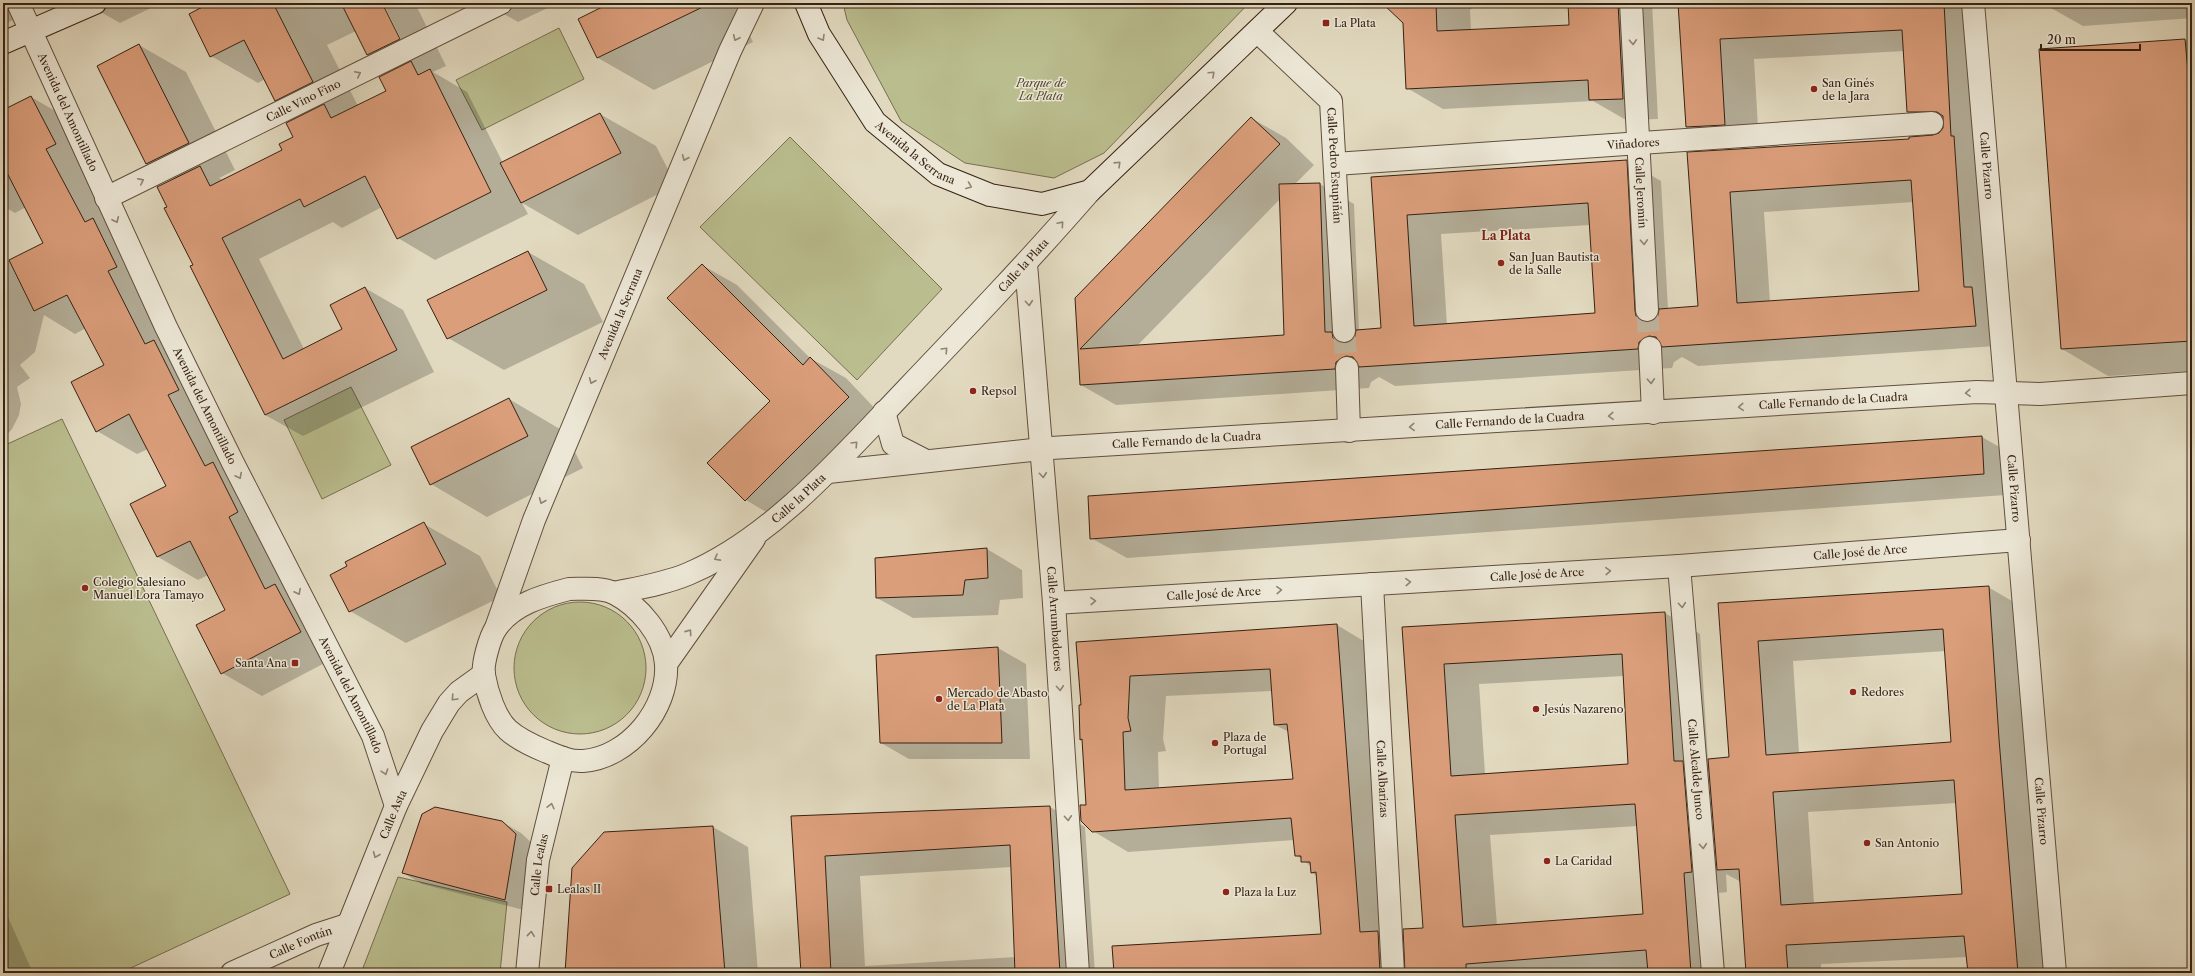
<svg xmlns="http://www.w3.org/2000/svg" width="2195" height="976" font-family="'Libre Caslon Text',serif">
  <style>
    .green { fill: #babd8e; stroke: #786f50 }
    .shadow { fill: #0003; fill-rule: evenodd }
    .building { fill: #db9e7b; stroke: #362112; fill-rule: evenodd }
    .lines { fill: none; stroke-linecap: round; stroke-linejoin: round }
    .pedestrian-tunnel { stroke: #c0b59d; stroke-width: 22; stroke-dasharray: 22 11; stroke-linecap: butt }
    .minor-tunnel { stroke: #c0b59d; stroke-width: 22; stroke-dasharray: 22 11; stroke-linecap: butt }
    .pedestrian-casing { stroke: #614f3e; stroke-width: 24 }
    .minor-casing { stroke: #614f3e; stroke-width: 24 }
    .tertiary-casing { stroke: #614f3e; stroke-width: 24 }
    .secondary-casing { stroke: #362112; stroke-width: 24 }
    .pedestrian { stroke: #ece7d6; stroke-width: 22 }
    .minor { stroke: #ece7d6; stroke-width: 22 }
    .tertiary { stroke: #ece7d6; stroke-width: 22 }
    .secondary { stroke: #ece7d6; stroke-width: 22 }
    .oneway { stroke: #918474 }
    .poi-dot { fill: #8f2418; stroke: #ece7d6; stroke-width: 1.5 }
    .labels { text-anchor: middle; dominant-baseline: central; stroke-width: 3; stroke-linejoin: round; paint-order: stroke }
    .poi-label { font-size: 11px; fill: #362112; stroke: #ece7d6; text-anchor: start }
    .park-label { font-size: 11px; font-style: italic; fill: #574831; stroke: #ece7d6 }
    .street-label { font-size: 11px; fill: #362112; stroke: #ece7d6 }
    .neighbourhood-label { font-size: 12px; font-weight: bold; fill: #7a1f14; stroke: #ece7d6 }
  </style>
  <rect width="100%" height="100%" fill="#e2dac0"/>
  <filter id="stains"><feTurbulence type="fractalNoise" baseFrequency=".005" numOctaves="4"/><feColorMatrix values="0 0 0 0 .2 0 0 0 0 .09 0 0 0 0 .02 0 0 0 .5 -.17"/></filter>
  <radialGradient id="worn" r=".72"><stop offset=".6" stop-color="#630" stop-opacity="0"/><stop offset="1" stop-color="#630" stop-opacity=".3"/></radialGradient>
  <path class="green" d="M 843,3 L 1249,3 L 1104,153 L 1054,178 L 965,163 L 901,121 L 847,20 Z
    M 559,28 L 584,79 L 482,130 L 456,80 Z
    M 790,137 L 942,289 L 857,380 L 700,227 Z
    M 351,387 L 391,465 L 322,499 L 284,420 Z
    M 62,419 L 290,894 L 120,973 L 3,973 L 3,446 Z
    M514 668a66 66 0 1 1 132 0a66 66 0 1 1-132 0Z
    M 398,877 L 507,902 L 500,973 L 361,973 Z"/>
  <path class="shadow" d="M 3,3 L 7,3 L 15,19 L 3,25 Z
    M 85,3 L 161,3 L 120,23 Z
    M 213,3 L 381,3 L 401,44 L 403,43 L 383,3 L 415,3 L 446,66 L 433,72 L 467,92 L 503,163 L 600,114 L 656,146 L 676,185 L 578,235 L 522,203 L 528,214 L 435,260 L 398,238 L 382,207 L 342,228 L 333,222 L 259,259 L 304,349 L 343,330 L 365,288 L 403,310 L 434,372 L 303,436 L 265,415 L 169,207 L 174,179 L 147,164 L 139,45 L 186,72 L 235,170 L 219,178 L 223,180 L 283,150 L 294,138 L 303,116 L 275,100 L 265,79 L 258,83 L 211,56 ZM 356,31 L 368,54 L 396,70 L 387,92 L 358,106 L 327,45 Z
    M 485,3 L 553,3 L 554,5 L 518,22 Z
    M 612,3 L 734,3 L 753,42 L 654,90 L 598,58 Z
    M 1384,3 L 1477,3 L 1470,10 L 1471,30 L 1570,26 L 1569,3 L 1652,3 L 1658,119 L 1626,120 L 1593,101 L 1443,109 L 1407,88 L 1404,22 Z
    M 1679,3 L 1975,3 L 2011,345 L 1698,366 L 1682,357 L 1674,362 L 1672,368 L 1395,386 L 1379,377 L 1371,382 L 1369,388 L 1116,405 L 1081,385 L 1076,298 L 1251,118 L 1286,138 L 1314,165 L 1294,185 L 1320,184 L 1354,204 L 1359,331 L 1383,329 L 1372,178 L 1626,161 L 1661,181 L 1668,309 L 1699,307 L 1688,153 L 1910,140 L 1910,138 L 1940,134 L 1941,131 L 1908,112 L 1905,51 L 1754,59 L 1759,144 L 1721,147 L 1687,127 ZM 1280,199 L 1285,336 L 1137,346 ZM 1914,202 L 1920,292 L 1770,302 L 1764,212 ZM 1590,225 L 1596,314 L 1447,325 L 1441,234 ZM 1342,352 L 1357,360 L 1357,363 L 1341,354 Z
    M 2042,3 L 2192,3 L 2192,18 L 2083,26 Z
    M 2185,40 L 2192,44 L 2192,371 L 2108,376 L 2062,349 Z
    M 31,97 L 71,120 L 340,655 L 262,696 L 222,673 L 226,610 L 208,575 L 198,580 L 158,557 L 131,505 L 167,486 L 148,449 L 137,454 L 97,431 L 105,366 L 86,328 L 75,334 L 44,315 L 35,352 L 20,365 L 30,378 L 17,387 L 21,404 L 19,415 L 12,429 L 3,439 L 3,264 L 45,243 L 26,207 L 15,213 L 3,206 L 3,111 Z
    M 528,252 L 584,284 L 603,322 L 504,370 L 448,338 Z
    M 702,265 L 737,285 L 810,358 L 846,378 L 884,418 L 781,521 L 746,500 L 708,463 L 771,401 Z
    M 509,399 L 565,432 L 583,468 L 487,517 L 431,484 Z
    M 1982,437 L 2017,457 L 2019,494 L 1127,558 L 1091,538 Z
    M 424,524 L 480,556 L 501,597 L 406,643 L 350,611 Z
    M 987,549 L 1022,570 L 1023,598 L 1000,600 L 998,615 L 913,618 L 877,598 Z
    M 1988,587 L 2024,608 L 2052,973 L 1969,973 L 1967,957 L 1821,964 L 1821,973 L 1747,973 L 1741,882 L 1726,874 L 1727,892 L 1719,893 L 1725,973 L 1114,973 L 1322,935 L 1317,876 L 1312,873 L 1312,867 L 1296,855 L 1294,840 L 1128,852 L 1093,831 L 1088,805 L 1083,741 L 1081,739 L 1082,705 L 1077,643 L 1337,625 L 1372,646 L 1394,941 L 1405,947 L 1424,929 L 1403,628 L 1665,613 L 1700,634 L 1708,760 L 1730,758 L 1719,604 ZM 1946,651 L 1952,743 L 1799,753 L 1793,661 ZM 1624,676 L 1629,765 L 1485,774 L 1479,684 ZM 1273,691 L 1275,725 L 1289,732 L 1294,780 L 1159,789 L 1158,752 L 1166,751 L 1163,739 L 1166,696 ZM 1957,803 L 1963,895 L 1814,904 L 1808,812 ZM 1638,826 L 1644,915 L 1497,926 L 1490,835 Z
    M 998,648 L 1026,664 L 1030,759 L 909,759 L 881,743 Z
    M 1050,807 L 1085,827 L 1095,973 L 802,973 L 792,817 ZM 1012,867 L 1016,957 L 865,966 L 860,876 Z
    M 502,822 L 521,833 L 535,846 L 524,910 L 422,884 L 403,873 Z
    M 713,827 L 748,847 L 758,973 L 566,973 Z
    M 3,906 L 33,973 L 3,973 Z"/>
  <path class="building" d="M 210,3 L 273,3 L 313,82 L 275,101 L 244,40 L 210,57 L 189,14 Z
    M 341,3 L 382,3 L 400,39 L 367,55 Z
    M 610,3 L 711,3 L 597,58 L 578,19 Z
    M 1382,3 L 1436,3 L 1437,31 L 1569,25 L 1568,3 L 1618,3 L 1623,99 L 1589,100 L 1588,80 L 1406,89 L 1403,23 Z
    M 1678,3 L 1944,3 L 1951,136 L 1954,136 L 1964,287 L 1972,287 L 1976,326 L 1662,347 L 1656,337 L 1649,336 L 1639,342 L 1638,349 L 1359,367 L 1353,357 L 1346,356 L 1336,362 L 1335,369 L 1080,385 L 1075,298 L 1251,117 L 1280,144 L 1080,349 L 1284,335 L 1279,184 L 1320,183 L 1325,332 L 1332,332 L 1333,338 L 1338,342 L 1345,343 L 1355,337 L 1356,330 L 1381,328 L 1371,177 L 1627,160 L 1635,311 L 1636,316 L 1641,321 L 1648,322 L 1658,316 L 1659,309 L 1698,306 L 1687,152 L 1909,139 L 1909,137 L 1933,135 L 1939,133 L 1943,128 L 1943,116 L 1937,112 L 1907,112 L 1902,30 L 1720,39 L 1725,125 L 1686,127 ZM 1911,180 L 1919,291 L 1737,303 L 1730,192 ZM 1588,203 L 1595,313 L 1414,326 L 1407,215 Z
    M 2185,39 L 2192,116 L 2192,341 L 2061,349 L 2039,49 Z
    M 139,44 L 189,143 L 146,164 L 97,66 Z
    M 411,61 L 418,75 L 430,69 L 491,192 L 397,239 L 365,176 L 304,207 L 300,199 L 222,238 L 283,359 L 342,329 L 330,305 L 365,287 L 397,350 L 265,415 L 190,266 L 193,265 L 164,208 L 167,207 L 157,187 L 200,166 L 210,186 L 282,150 L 279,144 L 293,137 L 286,123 L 324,104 L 331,118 L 386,91 L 379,77 Z
    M 31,96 L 56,144 L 46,149 L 85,222 L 93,218 L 117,267 L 108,271 L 145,344 L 154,340 L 179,390 L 168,395 L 205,466 L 213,462 L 238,512 L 229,517 L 265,589 L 275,584 L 301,632 L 221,674 L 196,625 L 225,610 L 190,541 L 157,557 L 130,504 L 166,486 L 129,414 L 96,432 L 71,382 L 104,365 L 67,295 L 34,311 L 9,260 L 43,243 L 3,165 L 3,110 Z
    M 600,113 L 621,153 L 521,203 L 500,163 Z
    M 528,251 L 547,290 L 447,339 L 427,300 Z
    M 702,264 L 803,365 L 810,357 L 849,397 L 745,501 L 707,463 L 770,401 L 667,298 Z
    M 509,398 L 528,436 L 430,485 L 411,447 Z
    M 1982,436 L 1984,474 L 1090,539 L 1088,496 Z
    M 424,522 L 446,564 L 349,612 L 330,575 L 347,566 L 345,562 Z
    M 987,548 L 988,578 L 965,580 L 963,595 L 876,598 L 875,558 Z
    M 1989,586 L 1999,739 L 2018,973 L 1968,973 L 1964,936 L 1786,945 L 1788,973 L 1746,973 L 1739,869 L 1717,870 L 1708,759 L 1729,757 L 1718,603 ZM 1943,629 L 1951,742 L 1766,755 L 1758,641 ZM 1954,780 L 1962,894 L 1781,905 L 1773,792 Z
    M 1665,612 L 1674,761 L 1683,761 L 1692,872 L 1684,873 L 1691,973 L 1648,973 L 1646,950 L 1466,964 L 1466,973 L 1405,973 L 1403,929 L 1423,928 L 1402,627 ZM 1622,654 L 1628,764 L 1451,776 L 1444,664 ZM 1635,804 L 1643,914 L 1463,927 L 1455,815 Z
    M 1337,624 L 1360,932 L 1378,931 L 1380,973 L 1114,973 L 1112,946 L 1321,934 L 1316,872 L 1311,873 L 1310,862 L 1301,862 L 1301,856 L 1295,856 L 1291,818 L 1092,832 L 1081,821 L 1080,805 L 1086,805 L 1082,739 L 1080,740 L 1079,705 L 1081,705 L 1076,642 ZM 1270,669 L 1274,725 L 1287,724 L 1293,779 L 1125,790 L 1123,732 L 1131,731 L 1128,718 L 1130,676 Z
    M 998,647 L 1002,743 L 880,743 L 876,655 Z
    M 1050,806 L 1060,973 L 1015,973 L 1010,845 L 825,856 L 831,973 L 801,973 L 791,816 Z
    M 435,807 L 502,821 L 516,834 L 505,900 L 402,873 L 422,814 Z
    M 713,826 L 725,973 L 565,973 L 572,868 L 604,832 Z"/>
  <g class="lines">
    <path class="pedestrian-tunnel" d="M 1344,331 L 1347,368"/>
    <path class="minor-tunnel" d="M 1647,310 L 1650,348"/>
    <g class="pedestrian-casing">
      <g id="pedestrian">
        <path id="s1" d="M 1258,32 L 1331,101 L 1344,331"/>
        <path d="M 1347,368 L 1349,431"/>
        <path id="s2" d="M 1372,584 L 1393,973"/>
      </g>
    </g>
    <g class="minor-casing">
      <g id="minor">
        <path id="s3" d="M 18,3 L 166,327 L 233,463 L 373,736 L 396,806"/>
        <path id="s4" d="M 1631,3 L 1647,310"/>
        <path id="s5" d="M 1335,164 L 1932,123"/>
        <path id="s6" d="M 106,198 L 501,3"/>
        <path id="s7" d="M 1026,264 L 1054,603 L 1078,973"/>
        <path d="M 1650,348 L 1653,413"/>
        <path d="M 884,412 L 893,444 L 926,461"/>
        <path id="s8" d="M 828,472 L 1051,448 L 1977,392 L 2040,394 L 2192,383"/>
        <path id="s9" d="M 1679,566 L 1713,973"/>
        <path id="s10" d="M 1054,603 L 1679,566 L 2019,540"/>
        <path id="s11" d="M 232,973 L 316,935 L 347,925"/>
      </g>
    </g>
    <g class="tertiary-casing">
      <g id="tertiary">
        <path id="s12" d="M 1973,3 L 2055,973"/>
        <path d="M 569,589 C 583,589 601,587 614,593 C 639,606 664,635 666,664 C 669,709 628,758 583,761 C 570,762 557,756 545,751 C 533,746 518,739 508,730 C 495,718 487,692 484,675 C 482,664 490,637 496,628 C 513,604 542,596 569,589 Z"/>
        <path id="s13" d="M 614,593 C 638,588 664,584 688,574 C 771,539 842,457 904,392 C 967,326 1030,260 1090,191"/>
        <path id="s14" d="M 496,628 L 534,520 L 730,51 L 753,3"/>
        <path d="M 666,664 L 754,539"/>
        <path id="s15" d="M 329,973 L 396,806 L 432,731 L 449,703 L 459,692 L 484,674"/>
        <path id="s16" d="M 527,973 L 538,860 L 563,758"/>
      </g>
    </g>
    <g class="secondary-casing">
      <g id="secondary">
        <path id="s17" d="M 806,3 L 819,34 L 875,122 L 938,174 L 990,195 L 1042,204 L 1090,191 L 1286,3"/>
        <path d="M 3,43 L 95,3"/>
      </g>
    </g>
    <use href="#pedestrian" class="pedestrian"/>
    <use href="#minor" class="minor"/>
    <use href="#tertiary" class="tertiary"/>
    <use href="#secondary" class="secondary"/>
  </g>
  <defs><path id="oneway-chevron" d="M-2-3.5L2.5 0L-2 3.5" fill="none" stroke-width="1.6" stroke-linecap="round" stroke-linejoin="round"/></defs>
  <g class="oneway">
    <use href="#oneway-chevron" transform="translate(736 38) rotate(115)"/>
    <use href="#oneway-chevron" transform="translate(822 38) rotate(59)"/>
    <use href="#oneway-chevron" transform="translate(1633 42) rotate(87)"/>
    <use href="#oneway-chevron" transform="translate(358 74) rotate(-26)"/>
    <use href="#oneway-chevron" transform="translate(1212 74) rotate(-43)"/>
    <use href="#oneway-chevron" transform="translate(685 158) rotate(113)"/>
    <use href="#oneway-chevron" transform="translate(1118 164) rotate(-44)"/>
    <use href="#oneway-chevron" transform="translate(141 181) rotate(-26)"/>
    <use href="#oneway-chevron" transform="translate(969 186) rotate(22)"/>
    <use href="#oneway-chevron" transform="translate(116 220) rotate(65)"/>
    <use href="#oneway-chevron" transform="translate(1061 224) rotate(-49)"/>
    <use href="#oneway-chevron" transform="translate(1644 242) rotate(87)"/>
    <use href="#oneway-chevron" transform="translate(1029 303) rotate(85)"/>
    <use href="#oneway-chevron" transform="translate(945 350) rotate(-46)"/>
    <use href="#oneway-chevron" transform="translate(592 381) rotate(113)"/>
    <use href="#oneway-chevron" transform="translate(1651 381) rotate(87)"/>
    <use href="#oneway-chevron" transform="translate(1968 393) rotate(176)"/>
    <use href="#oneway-chevron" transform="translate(1741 407) rotate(176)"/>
    <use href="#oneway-chevron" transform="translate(1611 416) rotate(177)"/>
    <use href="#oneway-chevron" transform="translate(1412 427) rotate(177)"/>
    <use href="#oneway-chevron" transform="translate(855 444) rotate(-46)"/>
    <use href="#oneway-chevron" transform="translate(1043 475) rotate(85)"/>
    <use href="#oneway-chevron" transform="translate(239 476) rotate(63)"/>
    <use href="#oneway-chevron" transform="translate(542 501) rotate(113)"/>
    <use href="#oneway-chevron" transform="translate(717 558) rotate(151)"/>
    <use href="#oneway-chevron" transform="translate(1608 571) rotate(-3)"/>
    <use href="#oneway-chevron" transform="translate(1408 582) rotate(-3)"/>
    <use href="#oneway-chevron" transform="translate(1279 590) rotate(-3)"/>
    <use href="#oneway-chevron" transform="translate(298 592) rotate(63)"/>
    <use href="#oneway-chevron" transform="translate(1093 601) rotate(-3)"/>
    <use href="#oneway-chevron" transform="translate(1682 605) rotate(85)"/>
    <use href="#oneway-chevron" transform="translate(689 632) rotate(-55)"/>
    <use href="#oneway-chevron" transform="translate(1060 688) rotate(86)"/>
    <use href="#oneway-chevron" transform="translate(454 698) rotate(133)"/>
    <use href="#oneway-chevron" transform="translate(385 772) rotate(72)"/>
    <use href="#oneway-chevron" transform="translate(551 806) rotate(-77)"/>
    <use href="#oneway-chevron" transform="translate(1068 818) rotate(86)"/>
    <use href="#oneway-chevron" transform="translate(1703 846) rotate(85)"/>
    <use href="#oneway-chevron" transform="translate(376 855) rotate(112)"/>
    <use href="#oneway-chevron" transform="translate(531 934) rotate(-84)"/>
  </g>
  <g class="poi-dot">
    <rect x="1322" y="19" width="8" height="8" rx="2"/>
    <circle cx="1814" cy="89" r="4"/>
    <circle cx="1501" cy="263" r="4"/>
    <circle cx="973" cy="391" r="4"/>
    <circle cx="85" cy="588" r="4"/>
    <rect x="291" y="659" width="8" height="8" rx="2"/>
    <circle cx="1853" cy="692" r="4"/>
    <circle cx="939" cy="699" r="4"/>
    <circle cx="1536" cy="709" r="4"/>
    <circle cx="1215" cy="743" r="4"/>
    <circle cx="1867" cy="843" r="4"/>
    <circle cx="1547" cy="861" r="4"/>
    <rect x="545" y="885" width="8" height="8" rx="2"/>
    <circle cx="1226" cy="892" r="4"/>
  </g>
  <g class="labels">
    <g class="poi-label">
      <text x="1334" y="23">La Plata</text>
      <text x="1822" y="83">San Ginés<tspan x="1822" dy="13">de la Jara</tspan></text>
      <text x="1509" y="257">San Juan Bautista<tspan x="1509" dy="13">de la Salle</tspan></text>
      <text x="981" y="391">Repsol</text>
      <text x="93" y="582">Colegio Salesiano<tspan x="93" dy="13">Manuel Lora Tamayo</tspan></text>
      <text x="287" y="663" text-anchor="end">Santa Ana</text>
      <text x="1861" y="692">Redores</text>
      <text x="947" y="693">Mercado de Abasto<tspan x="947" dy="13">de La Plata</tspan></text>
      <text x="1544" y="709">Jesús Nazareno</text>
      <text x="1223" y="737">Plaza de<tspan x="1223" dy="13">Portugal</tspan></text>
      <text x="1875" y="843">San Antonio</text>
      <text x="1555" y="861">La Caridad</text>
      <text x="557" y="889">Lealas II</text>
      <text x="1234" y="892">Plaza la Luz</text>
    </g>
    <g class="park-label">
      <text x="1041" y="83">Parque de<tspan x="1041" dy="13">La Plata</tspan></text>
    </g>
    <g class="street-label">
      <text stroke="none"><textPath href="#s6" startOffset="220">Calle Vino Fino</textPath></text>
      <text stroke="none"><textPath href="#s3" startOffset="120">Avenida del Amontillado</textPath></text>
      <text stroke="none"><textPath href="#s5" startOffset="299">Viñadores</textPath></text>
      <text stroke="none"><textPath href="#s17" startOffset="189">Avenida la Serrana</textPath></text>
      <text stroke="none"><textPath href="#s12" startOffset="163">Calle Pizarro</textPath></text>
      <text stroke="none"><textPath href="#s1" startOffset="165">Calle Pedro Estupiñán</textPath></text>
      <text stroke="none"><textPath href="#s4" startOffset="190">Calle Jeromín</textPath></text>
      <text stroke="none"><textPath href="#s13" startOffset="535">Calle la Plata</textPath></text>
      <text stroke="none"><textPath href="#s14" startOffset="338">Avenida la Serrana</textPath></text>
      <text stroke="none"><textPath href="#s8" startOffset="1008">Calle Fernando de la Cuadra</textPath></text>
      <text stroke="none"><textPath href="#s3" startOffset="444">Avenida del Amontillado</textPath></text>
      <text stroke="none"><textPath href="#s8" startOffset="684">Calle Fernando de la Cuadra</textPath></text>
      <text stroke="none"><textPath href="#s8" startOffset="360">Calle Fernando de la Cuadra</textPath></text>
      <text stroke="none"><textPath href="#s12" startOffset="487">Calle Pizarro</textPath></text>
      <text stroke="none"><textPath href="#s13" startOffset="211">Calle la Plata</textPath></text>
      <text stroke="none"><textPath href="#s10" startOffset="808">Calle José de Arce</textPath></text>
      <text stroke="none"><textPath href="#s10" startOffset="484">Calle José de Arce</textPath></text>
      <text stroke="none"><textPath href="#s10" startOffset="160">Calle José de Arce</textPath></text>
      <text stroke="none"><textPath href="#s7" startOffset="356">Calle Arrumbadores</textPath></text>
      <text stroke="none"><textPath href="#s3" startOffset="768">Avenida del Amontillado</textPath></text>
      <text stroke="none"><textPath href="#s9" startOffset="204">Calle Alcalde Junco</textPath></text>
      <text stroke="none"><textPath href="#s2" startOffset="195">Calle Albarizas</textPath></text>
      <text stroke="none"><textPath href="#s12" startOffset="811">Calle Pizarro</textPath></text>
      <text stroke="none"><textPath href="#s15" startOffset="171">Calle Asta</textPath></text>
      <text stroke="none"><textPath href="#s16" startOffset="109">Calle Lealas</textPath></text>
      <text stroke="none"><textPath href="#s11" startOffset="75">Calle Fontán</textPath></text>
    </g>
    <g class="neighbourhood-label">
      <text x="1506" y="235">La Plata</text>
    </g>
  </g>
  <rect width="2195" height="976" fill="none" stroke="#e2dac0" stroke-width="16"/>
  <rect x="4" y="4" width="2187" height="968" fill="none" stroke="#362112" stroke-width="2"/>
  <rect x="8" y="8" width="2179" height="960" fill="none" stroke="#362112"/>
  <path d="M2041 44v6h99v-6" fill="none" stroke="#362112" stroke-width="2"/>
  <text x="2047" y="44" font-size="12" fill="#362112" stroke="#ece7d6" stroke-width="3" paint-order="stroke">20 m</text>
  <rect width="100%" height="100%" filter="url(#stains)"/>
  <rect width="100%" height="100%" fill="url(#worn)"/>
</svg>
